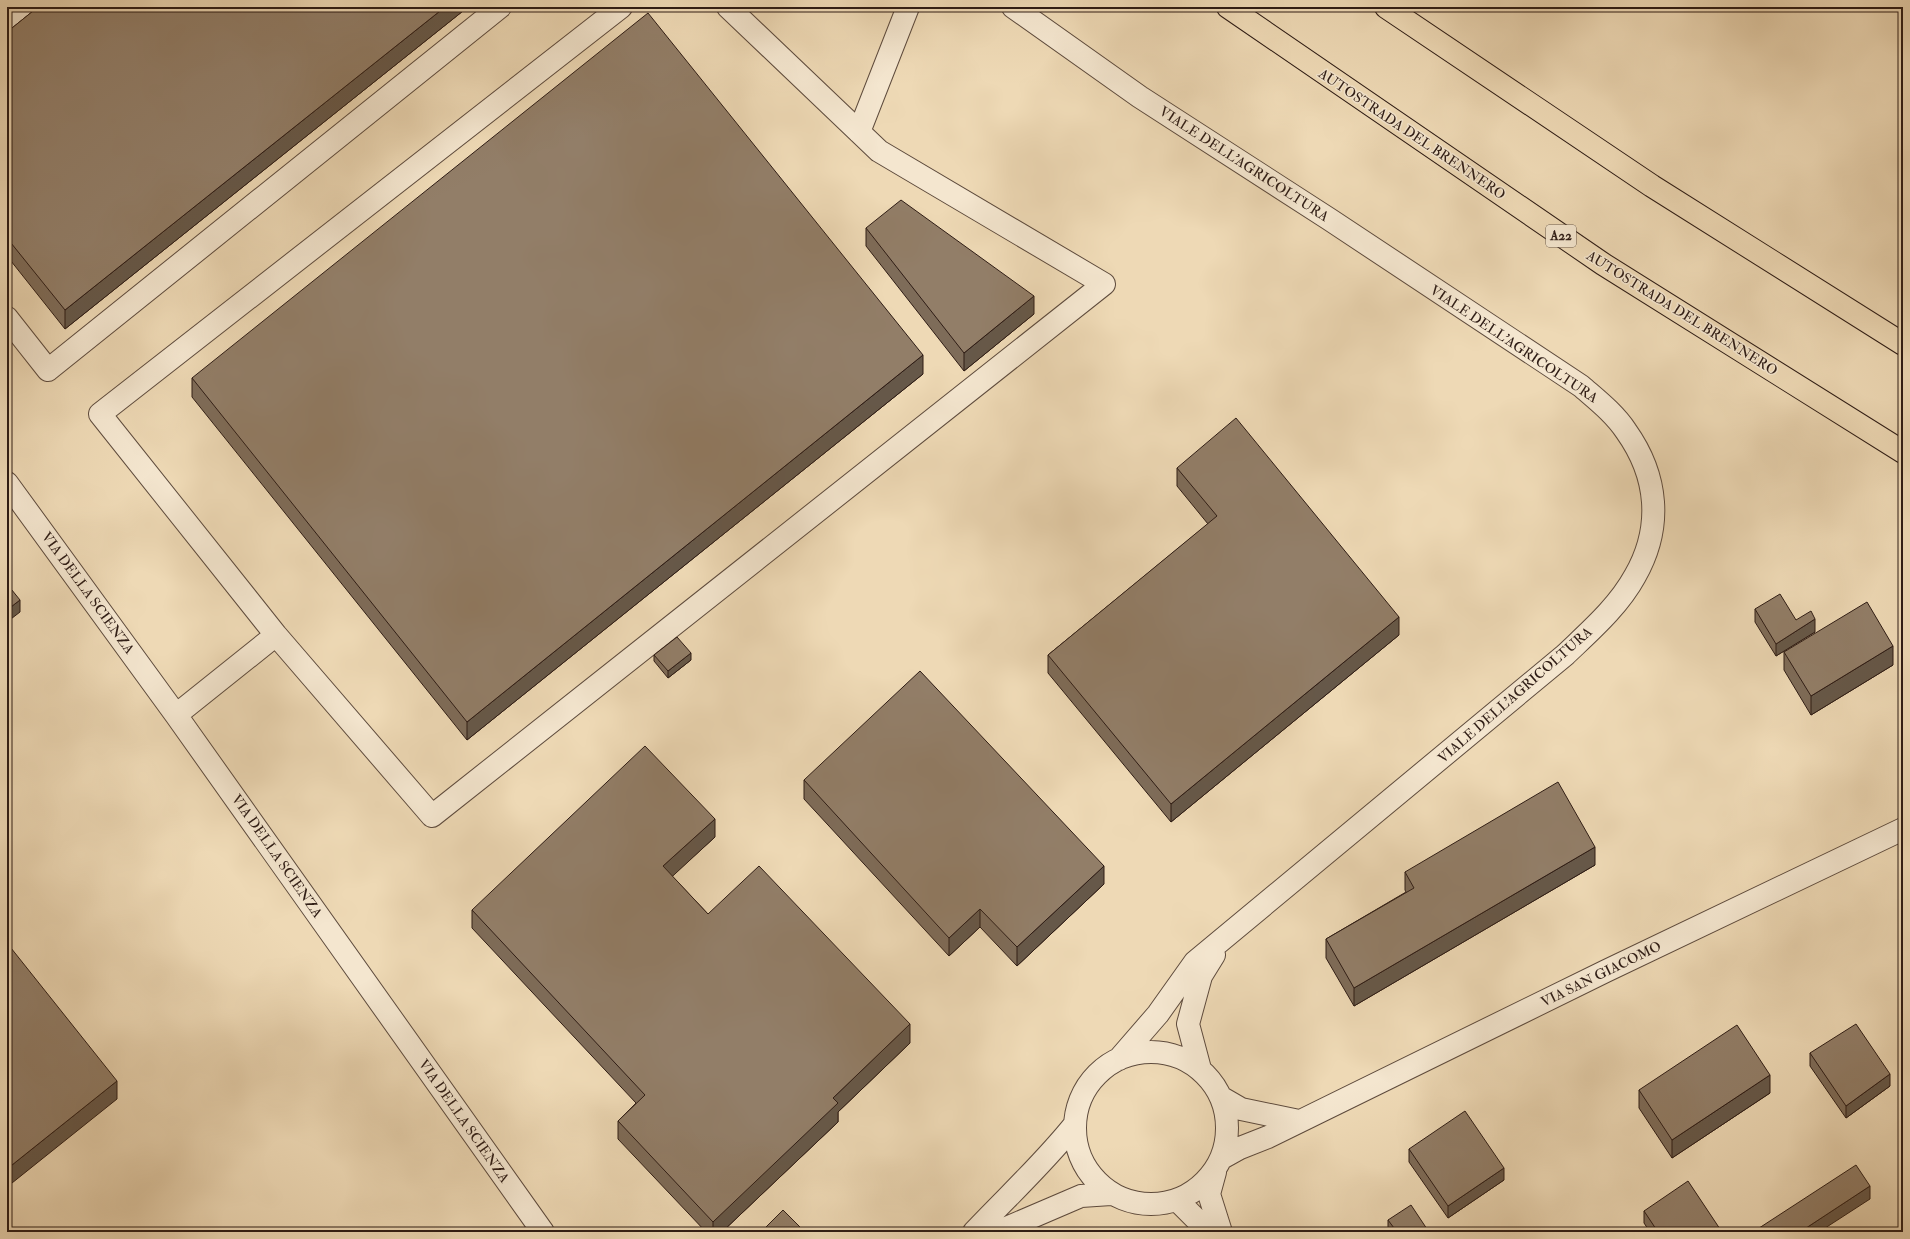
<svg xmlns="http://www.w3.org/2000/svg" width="1910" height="1239" font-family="'IM FELL Double Pica',serif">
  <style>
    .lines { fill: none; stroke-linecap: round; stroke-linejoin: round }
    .minor-casing { stroke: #5e4b3d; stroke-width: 24 }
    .highway-casing { stroke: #2e1c15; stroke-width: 24 }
    .minor { stroke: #f4e6cf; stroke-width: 22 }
    .highway { stroke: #eed9b5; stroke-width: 22 }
    .wall { fill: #7e6c59; stroke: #2e1c15 }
    .shaded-wall { fill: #665849; stroke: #2e1c15 }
    .building { fill: #927e68; stroke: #2e1c15 }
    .labels { text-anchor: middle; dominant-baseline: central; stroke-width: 3; stroke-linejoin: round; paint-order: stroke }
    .shield { fill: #f4e6cf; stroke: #69594d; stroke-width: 1 }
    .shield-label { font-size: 13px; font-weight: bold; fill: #2e1c15 }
    .street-label { font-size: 14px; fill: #2e1c15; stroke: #f4e6cf }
  </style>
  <rect width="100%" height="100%" fill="#eed9b5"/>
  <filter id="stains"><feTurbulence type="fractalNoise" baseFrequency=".005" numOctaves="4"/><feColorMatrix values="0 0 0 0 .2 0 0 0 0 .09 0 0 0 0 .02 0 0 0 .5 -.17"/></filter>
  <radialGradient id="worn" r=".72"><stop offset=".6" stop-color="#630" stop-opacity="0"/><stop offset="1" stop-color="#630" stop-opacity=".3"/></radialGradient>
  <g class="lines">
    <g class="minor-casing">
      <path id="minor" d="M 621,7 L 100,414 L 276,635 L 432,816 L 1104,284 L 879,151 L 728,7
        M 1013,7 L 1140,97 L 1329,219 L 1581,386 C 1597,400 1614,413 1626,431 C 1658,476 1663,527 1635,576 C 1618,607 1590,631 1565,655 L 1195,962 L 1158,1014 L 1119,1059
        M 7,27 L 32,7
        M 859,132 L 908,7
        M 7,318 L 48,370 L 500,7
        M 7,483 L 176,715 L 543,1232
        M 176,715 L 276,635
        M1075 1128a76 76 0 1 1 152 0a76 76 0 1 1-152 0Z
        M 1200,1069 L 1188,1024 L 1201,976 L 1214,955
        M 1222,1098 L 1241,1109 L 1299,1121
        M 1222,1158 L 1240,1148 L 1268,1137 L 1606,971 L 1903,829
        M 1215,1172 L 1209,1194 L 1221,1232
        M 1177,1200 L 1209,1232
        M 974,1232 C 1008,1196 1044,1163 1075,1124
        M 997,1232 L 1081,1196 L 1111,1194"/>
    </g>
    <g class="highway-casing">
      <path id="highway" d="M 1228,7 L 1603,264 L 1903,452
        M 1386,7 L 1652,186 L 1903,344"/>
    </g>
    <use href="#minor" class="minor"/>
    <use href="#highway" class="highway"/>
  </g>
  <path class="wall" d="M 38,7 L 468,7 L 65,329 L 7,256 L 7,32 Z
    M 866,228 L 1034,314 L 964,371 L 866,246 Z
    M 923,374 L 467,740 L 192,397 L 192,378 Z
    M 1177,468 L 1399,635 L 1171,822 L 1048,673 L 1048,655 L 1208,524 L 1177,486 Z
    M 1903,585 L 1903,606 L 1899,600 L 1899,587 Z
    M 1755,609 L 1796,620 L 1815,632 L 1776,656 L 1755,622 Z
    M 1784,652 L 1893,665 L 1811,715 L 1784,670 Z
    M 654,655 L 691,660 L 668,678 L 654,661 Z
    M 804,780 L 1104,884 L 1017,966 L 980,927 L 949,956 L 804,799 Z
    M 715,837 L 672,876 L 708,914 L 910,1043 L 838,1112 L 838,1122 L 722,1232 L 706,1232 L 618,1139 L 618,1121 L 636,1103 L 472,928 L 472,910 Z
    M 1595,865 L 1354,1006 L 1326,958 L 1326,939 L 1406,892 L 1405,890 L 1405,872 Z
    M 1810,1053 L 1890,1086 L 1846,1118 L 1810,1066 Z
    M 1639,1090 L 1770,1093 L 1672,1158 L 1639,1108 Z
    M 1409,1149 L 1504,1180 L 1448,1218 L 1409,1162 Z
    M 1644,1211 L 1722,1232 L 1650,1232 L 1644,1223 Z
    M 1388,1220 L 1429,1232 L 1388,1232 Z"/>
  <path class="shaded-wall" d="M 445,7 L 468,7 L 65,329 L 65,310 Z
    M 1034,296 L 1034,314 L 964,371 L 964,353 Z
    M 923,355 L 923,374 L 467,740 L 467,722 Z
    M 20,600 L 20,612 L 7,622 L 7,610 Z
    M 1399,617 L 1399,635 L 1171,822 L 1171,804 Z
    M 1815,619 L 1815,632 L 1776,656 L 1776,644 Z
    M 1893,646 L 1893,665 L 1811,715 L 1811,696 Z
    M 691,653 L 691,660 L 668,678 L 668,671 Z
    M 715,819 L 715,837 L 663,885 L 663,866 Z
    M 1595,847 L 1595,865 L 1354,1006 L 1354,988 Z
    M 1104,866 L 1104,884 L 1017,966 L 1017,947 Z
    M 980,909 L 980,927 L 949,956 L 949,938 Z
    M 910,1024 L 910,1043 L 838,1112 L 838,1122 L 722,1232 L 713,1232 L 713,1222 L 833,1098 Z
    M 1890,1074 L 1890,1086 L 1846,1118 L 1846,1106 Z
    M 1770,1075 L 1770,1093 L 1672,1158 L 1672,1140 Z
    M 117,1081 L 117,1099 L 7,1187 L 7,1169 Z
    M 1504,1168 L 1504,1180 L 1448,1218 L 1448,1206 Z
    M 1870,1186 L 1870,1199 L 1819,1232 L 1800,1232 Z"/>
  <path class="building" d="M 38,7 L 445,7 L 65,310 L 7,238 L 7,32 Z
    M 648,13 L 923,355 L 467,722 L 192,378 Z
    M 901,200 L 1034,296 L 964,353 L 866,228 Z
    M 1236,418 L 1399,617 L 1171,804 L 1048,655 L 1217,516 L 1177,468 Z
    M 7,584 L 20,600 L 7,610 Z
    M 1903,585 L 1903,594 L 1899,587 Z
    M 1780,594 L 1796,620 L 1811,611 L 1815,619 L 1776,644 L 1755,609 Z
    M 1867,602 L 1893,646 L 1811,696 L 1784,652 Z
    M 677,637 L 691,653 L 668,671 L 654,655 Z
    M 920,671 L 1104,866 L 1017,947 L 980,909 L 949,938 L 804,780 Z
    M 645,746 L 715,819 L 663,866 L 708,914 L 759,866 L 910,1024 L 833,1098 L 838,1103 L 713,1222 L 618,1121 L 645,1095 L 472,910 Z
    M 1558,782 L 1595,847 L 1354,988 L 1326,939 L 1414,888 L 1405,872 Z
    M 7,943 L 117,1081 L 7,1169 Z
    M 1856,1024 L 1890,1074 L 1846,1106 L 1810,1053 Z
    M 1737,1025 L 1770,1075 L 1672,1140 L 1639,1090 Z
    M 1465,1111 L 1504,1168 L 1448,1206 L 1409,1149 Z
    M 1856,1165 L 1870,1186 L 1800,1232 L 1753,1232 Z
    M 1688,1181 L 1722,1232 L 1658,1232 L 1644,1211 Z
    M 1411,1205 L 1429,1232 L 1397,1232 L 1388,1220 Z
    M 783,1210 L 805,1232 L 761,1232 Z"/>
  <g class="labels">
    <rect class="shield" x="1546" y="225" width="30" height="22" rx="3"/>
    <g class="shield-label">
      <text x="1561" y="236">A22</text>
    </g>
    <g class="street-label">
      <text transform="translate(1412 134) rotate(34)">AUTOSTRADA DEL BRENNERO</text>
      <text transform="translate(1244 164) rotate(33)">VIALE DELL'AGRICOLTURA</text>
      <text transform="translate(1682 313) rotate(32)">AUTOSTRADA DEL BRENNERO</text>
      <text transform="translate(1514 344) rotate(34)">VIALE DELL'AGRICOLTURA</text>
      <text transform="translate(88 593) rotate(54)">VIA DELLA SCIENZA</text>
      <text transform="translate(1515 695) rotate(-41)">VIALE DELL'AGRICOLTURA</text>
      <text transform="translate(277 856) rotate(55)">VIA DELLA SCIENZA</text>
      <text transform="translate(1601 974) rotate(-26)">VIA SAN GIACOMO</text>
      <text transform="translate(464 1121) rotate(55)">VIA DELLA SCIENZA</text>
    </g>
  </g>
  <rect width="1910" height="1239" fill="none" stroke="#eed9b5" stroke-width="24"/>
  <rect x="8" y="8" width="1894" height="1223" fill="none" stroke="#2e1c15" stroke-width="2"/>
  <rect x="12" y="12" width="1886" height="1215" fill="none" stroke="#2e1c15"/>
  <rect width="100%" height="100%" filter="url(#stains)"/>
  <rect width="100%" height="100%" fill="url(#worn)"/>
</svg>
